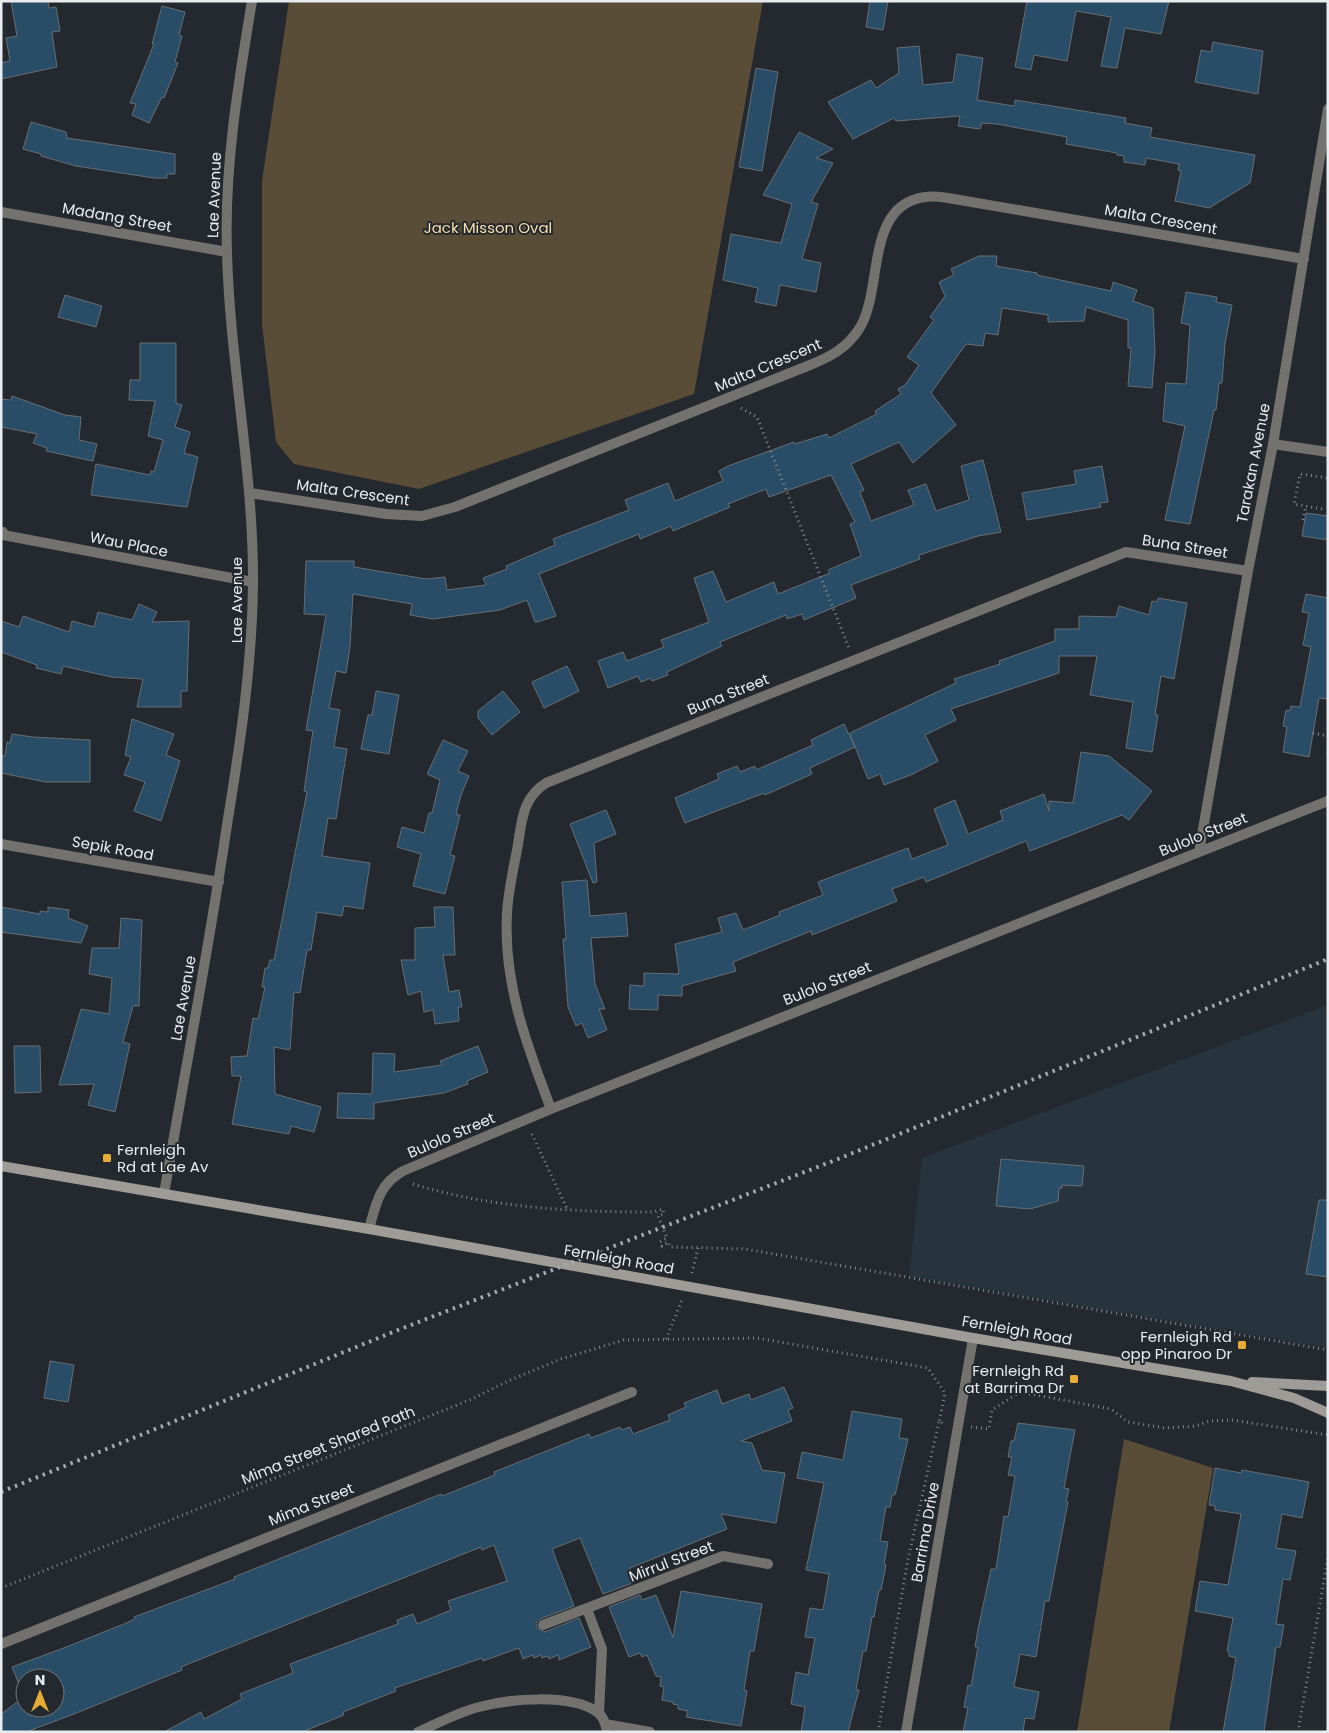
<svg xmlns="http://www.w3.org/2000/svg" width="1329" height="1733" font-family="Poppins,sans-serif">
  <style>
    .built { fill: #27333d }
    .green { fill: #5a4d37 }
    .building { fill: #2a4d67; stroke: #666e74; fill-rule: evenodd }
    .lines { fill: none; stroke-linecap: round; stroke-linejoin: round }
    .path { stroke: #858a8f; stroke-width: 3; stroke-dasharray: 1 4; stroke-linecap: butt }
    .street { stroke: #74726e; stroke-width: 10 }
    .secondary { stroke: #9f9b96; stroke-width: 10 }
    .rail { stroke: #a6abaf; stroke-width: 4; stroke-dasharray: 2.5 5; stroke-linecap: butt }
    .poi-dot { fill: #e6ac36; stroke: #23292f; stroke-width: 2 }
    .labels { text-anchor: middle; dominant-baseline: central; stroke-width: 4; stroke-linejoin: round; paint-order: stroke }
    .street-label { font-size: 15px; fill: #e8ecef; stroke: #23292f }
    .park-label { font-size: 15px; fill: #fbdeab; stroke: #23292f }
    .poi-label { font-size: 15px; fill: #e8ecef; stroke: #23292f; text-anchor: end }
  </style>
  <rect width="100%" height="100%" fill="#23292f"/>
  <path class="built" d="M 1328,1005 L 1328,1348 L 909,1276 L 922,1158 Z"/>
  <path class="green" d="M 289,1 L 763,1 L 694,394 L 419,489 L 294,464 L 276,442 L 262,324 L 262,181 Z
    M 1124,1439 L 1213,1468 L 1169,1732 L 1077,1732 Z"/>
  <path class="building" d="M 11,1 L 48,1 L 49,8 L 56,7 L 60,31 L 52,32 L 57,67 L 1,79 L 1,63 L 10,61 L 6,38 L 17,36 Z
    M 870,1 L 888,1 L 883,30 L 866,27 Z
    M 1027,1 L 1169,1 L 1161,34 L 1125,28 L 1117,68 L 1101,66 L 1111,17 L 1076,11 L 1067,61 L 1034,55 L 1031,70 L 1015,67 Z
    M 162,6 L 185,12 L 179,35 L 182,36 L 175,62 L 178,63 L 164,98 L 162,97 L 149,123 L 132,115 L 136,104 L 130,103 L 154,44 L 152,44 Z
    M 1213,42 L 1263,51 L 1258,94 L 1195,82 L 1201,50 L 1211,52 Z
    M 919,46 L 923,85 L 953,82 L 957,54 L 983,58 L 977,100 L 1014,106 L 1015,100 L 1126,118 L 1125,123 L 1152,128 L 1150,137 L 1255,155 L 1250,183 L 1209,208 L 1175,201 L 1181,171 L 1178,170 L 1179,164 L 1146,158 L 1145,165 L 1124,162 L 1124,156 L 1117,155 L 1117,153 L 1066,144 L 1067,137 L 997,124 L 982,123 L 980,129 L 958,126 L 960,116 L 896,121 L 894,118 L 853,139 L 828,102 L 871,80 L 876,88 L 899,73 L 897,48 Z
    M 756,68 L 778,72 L 762,171 L 739,167 Z
    M 31,122 L 66,132 L 67,138 L 175,154 L 175,174 L 167,174 L 167,178 L 154,178 L 76,166 L 41,156 L 41,154 L 23,149 Z
    M 799,132 L 833,149 L 816,158 L 833,163 L 811,202 L 818,204 L 802,259 L 821,263 L 816,292 L 780,285 L 776,306 L 755,302 L 758,288 L 723,280 L 731,234 L 781,243 L 792,204 L 763,195 Z
    M 979,256 L 997,256 L 996,266 L 1037,273 L 1037,275 L 1111,291 L 1113,282 L 1137,290 L 1133,301 L 1153,308 L 1155,352 L 1152,388 L 1128,386 L 1131,348 L 1128,348 L 1128,320 L 1086,307 L 1084,321 L 1048,322 L 1048,315 L 1002,308 L 998,335 L 985,333 L 983,346 L 966,344 L 931,393 L 956,425 L 913,463 L 899,442 L 851,464 L 864,490 L 860,492 L 871,521 L 914,505 L 908,490 L 926,484 L 936,511 L 969,500 L 961,466 L 983,460 L 1001,532 L 978,536 L 919,555 L 920,559 L 851,585 L 856,598 L 804,620 L 802,614 L 787,619 L 786,615 L 720,642 L 722,646 L 667,672 L 668,675 L 652,681 L 651,678 L 641,682 L 638,676 L 608,688 L 598,661 L 623,652 L 627,661 L 664,647 L 661,640 L 709,622 L 694,578 L 713,571 L 726,602 L 774,582 L 778,594 L 830,573 L 828,570 L 861,556 L 850,524 L 855,522 L 831,475 L 769,497 L 766,489 L 728,504 L 730,507 L 673,531 L 671,526 L 640,539 L 639,534 L 539,574 L 556,616 L 537,622 L 535,622 L 527,600 L 500,610 L 433,619 L 410,615 L 412,604 L 353,594 L 350,647 L 346,673 L 336,671 L 329,708 L 340,710 L 334,747 L 347,749 L 336,819 L 328,818 L 322,856 L 370,863 L 363,909 L 344,906 L 342,916 L 317,912 L 311,950 L 307,950 L 300,993 L 294,992 L 290,1050 L 274,1047 L 275,1094 L 321,1107 L 314,1132 L 291,1126 L 289,1134 L 232,1124 L 241,1076 L 232,1076 L 231,1057 L 247,1056 L 253,1018 L 258,1019 L 265,987 L 262,987 L 265,968 L 268,968 L 270,960 L 274,960 L 307,792 L 304,791 L 313,731 L 306,730 L 326,615 L 304,614 L 306,561 L 354,561 L 354,567 L 426,579 L 445,577 L 447,590 L 486,585 L 483,578 L 507,569 L 506,566 L 555,545 L 553,539 L 629,510 L 625,500 L 668,483 L 675,501 L 723,481 L 719,471 L 728,466 L 794,442 L 795,444 L 827,434 L 829,438 L 877,414 L 875,411 L 901,394 L 898,389 L 905,385 L 919,365 L 907,357 L 934,320 L 930,317 L 945,296 L 939,282 L 954,275 L 951,269 Z
    M 1186,292 L 1217,297 L 1216,302 L 1232,305 L 1225,344 L 1222,383 L 1219,383 L 1216,410 L 1214,410 L 1190,524 L 1165,520 L 1185,426 L 1163,421 L 1166,383 L 1186,384 L 1190,325 L 1181,323 Z
    M 65,295 L 102,306 L 96,327 L 58,317 Z
    M 140,343 L 176,343 L 176,403 L 182,405 L 175,427 L 190,432 L 184,453 L 198,457 L 187,507 L 91,495 L 96,464 L 150,475 L 151,471 L 154,472 L 163,440 L 148,436 L 155,401 L 129,400 L 130,380 L 140,380 Z
    M 12,396 L 65,415 L 81,417 L 79,440 L 97,444 L 93,461 L 46,451 L 47,448 L 33,443 L 37,434 L 1,427 L 1,399 L 11,400 Z
    M 1102,466 L 1108,502 L 1100,503 L 1101,507 L 1027,520 L 1022,493 L 1076,484 L 1074,471 Z
    M 1306,513 L 1328,516 L 1328,540 L 1302,536 Z
    M 1306,594 L 1328,598 L 1328,699 L 1319,698 L 1309,757 L 1283,752 L 1287,727 L 1283,726 L 1286,710 L 1290,711 L 1291,706 L 1300,707 L 1311,647 L 1303,645 L 1309,613 L 1302,612 Z
    M 1158,598 L 1187,603 L 1174,679 L 1161,676 L 1155,715 L 1158,715 L 1152,752 L 1126,748 L 1133,702 L 1090,695 L 1097,656 L 1059,656 L 1059,673 L 951,709 L 956,720 L 925,735 L 938,761 L 913,774 L 884,785 L 880,774 L 868,779 L 855,747 L 810,768 L 812,774 L 765,795 L 764,793 L 685,823 L 675,798 L 719,779 L 717,774 L 737,766 L 740,772 L 755,766 L 756,770 L 813,745 L 811,740 L 844,724 L 855,747 L 850,733 L 956,683 L 954,679 L 1000,664 L 999,661 L 1055,641 L 1055,629 L 1079,629 L 1079,616 L 1116,617 L 1119,606 L 1149,615 L 1152,601 L 1157,602 Z
    M 139,604 L 157,612 L 152,622 L 189,621 L 187,691 L 181,691 L 181,707 L 137,707 L 143,679 L 111,677 L 63,666 L 61,674 L 36,668 L 37,665 L 1,652 L 1,621 L 19,627 L 23,616 L 69,632 L 72,621 L 94,627 L 98,612 L 132,620 Z
    M 567,666 L 579,691 L 544,708 L 532,682 Z
    M 376,691 L 399,695 L 389,754 L 361,749 L 368,715 L 372,715 Z
    M 503,691 L 520,712 L 492,735 L 478,718 L 478,711 Z
    M 132,719 L 174,734 L 166,755 L 180,761 L 161,821 L 134,811 L 145,782 L 124,775 L 131,757 L 125,755 Z
    M 12,734 L 33,737 L 90,740 L 90,782 L 46,782 L 1,773 L 1,756 L 5,756 L 7,742 L 10,743 Z
    M 443,740 L 468,751 L 458,771 L 469,776 L 461,795 L 456,814 L 460,815 L 450,855 L 455,856 L 445,894 L 413,886 L 421,854 L 397,847 L 402,827 L 424,833 L 429,813 L 432,813 L 440,780 L 427,774 Z
    M 1081,752 L 1109,756 L 1152,791 L 1129,820 L 1122,815 L 1030,851 L 1026,841 L 926,882 L 924,877 L 892,889 L 897,901 L 812,935 L 811,931 L 733,962 L 736,971 L 682,986 L 682,996 L 658,995 L 658,1010 L 629,1009 L 630,985 L 644,986 L 644,973 L 679,974 L 675,944 L 722,932 L 718,918 L 736,913 L 743,930 L 780,915 L 779,912 L 823,895 L 818,882 L 908,848 L 912,859 L 948,845 L 934,809 L 955,800 L 968,834 L 1003,820 L 1000,811 L 1044,794 L 1049,811 L 1049,801 L 1073,803 Z
    M 606,810 L 616,834 L 594,843 L 597,882 L 593,883 L 570,824 Z
    M 587,880 L 590,916 L 626,913 L 628,936 L 591,938 L 595,984 L 605,1009 L 599,1009 L 607,1030 L 588,1038 L 582,1023 L 576,1026 L 568,1007 L 563,939 L 566,939 L 562,882 Z
    M 1,907 L 40,914 L 40,911 L 48,912 L 48,907 L 69,910 L 68,918 L 88,926 L 81,943 L 1,932 Z
    M 434,907 L 453,907 L 455,955 L 443,955 L 449,992 L 459,990 L 462,1007 L 458,1007 L 459,1021 L 435,1024 L 433,1010 L 424,1012 L 421,991 L 408,995 L 401,960 L 415,960 L 415,928 L 435,927 Z
    M 121,918 L 142,920 L 139,1006 L 133,1006 L 123,1042 L 130,1044 L 115,1112 L 88,1105 L 94,1084 L 59,1085 L 81,1009 L 109,1014 L 112,978 L 89,974 L 92,948 L 119,948 Z
    M 14,1046 L 40,1046 L 41,1092 L 15,1093 Z
    M 478,1046 L 488,1072 L 467,1081 L 468,1084 L 444,1093 L 374,1103 L 374,1119 L 337,1118 L 338,1093 L 372,1094 L 373,1053 L 395,1054 L 394,1072 L 442,1065 L 440,1061 Z
    M 1001,1159 L 1084,1166 L 1082,1186 L 1062,1185 L 1062,1188 L 1059,1188 L 1058,1201 L 1030,1209 L 996,1206 Z
    M 1319,1200 L 1328,1200 L 1328,1277 L 1306,1274 Z
    M 50,1361 L 74,1365 L 68,1402 L 44,1398 Z
    M 784,1387 L 793,1408 L 788,1410 L 792,1421 L 741,1441 L 752,1443 L 762,1470 L 785,1473 L 776,1523 L 721,1514 L 727,1529 L 630,1568 L 635,1582 L 603,1594 L 580,1538 L 552,1549 L 574,1606 L 540,1619 L 536,1623 L 537,1628 L 545,1632 L 579,1618 L 591,1647 L 559,1660 L 558,1655 L 549,1659 L 548,1656 L 542,1658 L 541,1655 L 534,1658 L 532,1655 L 523,1659 L 519,1648 L 483,1661 L 482,1658 L 395,1688 L 396,1691 L 343,1712 L 344,1715 L 302,1732 L 164,1732 L 201,1712 L 204,1719 L 242,1699 L 240,1694 L 293,1673 L 290,1664 L 398,1624 L 397,1620 L 413,1614 L 417,1624 L 451,1610 L 448,1601 L 507,1581 L 494,1545 L 482,1550 L 481,1547 L 218,1652 L 181,1667 L 182,1670 L 74,1714 L 26,1732 L 1,1732 L 1,1714 L 24,1697 L 12,1667 L 61,1649 L 124,1624 L 135,1619 L 134,1617 L 235,1579 L 234,1577 L 441,1494 L 442,1496 L 495,1475 L 494,1472 L 589,1434 L 591,1438 L 620,1427 L 621,1430 L 630,1427 L 633,1434 L 670,1420 L 668,1415 L 686,1407 L 684,1403 L 717,1390 L 722,1404 L 749,1394 L 751,1400 ZM 25,1678 L 55,1678 L 55,1708 L 25,1708 Z
    M 852,1411 L 902,1419 L 899,1438 L 908,1439 L 895,1495 L 892,1495 L 890,1507 L 886,1507 L 880,1541 L 888,1542 L 884,1564 L 886,1565 L 881,1590 L 879,1590 L 874,1617 L 872,1617 L 866,1651 L 863,1651 L 856,1690 L 859,1690 L 848,1732 L 801,1732 L 805,1707 L 791,1704 L 796,1672 L 808,1675 L 815,1638 L 805,1637 L 810,1608 L 823,1610 L 829,1574 L 806,1570 L 824,1483 L 797,1478 L 802,1452 L 843,1460 Z
    M 1018,1423 L 1075,1430 L 1064,1488 L 1069,1489 L 1066,1501 L 1068,1502 L 1049,1601 L 1045,1601 L 1036,1657 L 1020,1654 L 1014,1687 L 1039,1692 L 1034,1719 L 1025,1718 L 1023,1732 L 963,1732 L 968,1708 L 964,1707 L 968,1685 L 971,1686 L 978,1647 L 975,1647 L 978,1629 L 991,1569 L 996,1569 L 1004,1516 L 1008,1517 L 1015,1476 L 1008,1475 L 1012,1457 L 1008,1457 L 1011,1441 L 1014,1441 Z
    M 1215,1468 L 1241,1473 L 1242,1470 L 1309,1482 L 1302,1518 L 1282,1514 L 1276,1548 L 1296,1551 L 1290,1580 L 1283,1579 L 1276,1624 L 1284,1625 L 1280,1647 L 1276,1647 L 1264,1732 L 1223,1732 L 1236,1658 L 1229,1656 L 1229,1652 L 1227,1651 L 1233,1618 L 1195,1611 L 1200,1581 L 1228,1585 L 1241,1514 L 1215,1510 L 1215,1506 L 1209,1505 Z
    M 681,1591 L 762,1604 L 754,1651 L 750,1651 L 744,1690 L 747,1691 L 741,1726 L 686,1717 L 688,1711 L 678,1709 L 678,1705 L 673,1704 L 673,1702 L 662,1700 L 664,1687 L 660,1686 L 661,1677 L 656,1676 L 647,1655 L 642,1657 L 640,1653 L 629,1657 L 609,1607 L 640,1595 L 642,1600 L 656,1595 L 673,1637 Z"/>
  <g class="lines">
    <path class="path" d="M 741,408 L 757,417 L 849,648
      M 1322,509 L 1294,504 L 1300,474 L 1328,478
      M 1303,520 L 1306,506
      M 1313,733 L 1328,736
      M 1328,753 L 1328,754
      M 532,1134 L 568,1211
      M 413,1184 C 491,1208 572,1212 654,1212 L 663,1209 L 664,1214 L 658,1216 L 667,1238 L 660,1242 L 662,1246 L 668,1242 L 670,1247 L 745,1249 L 1328,1350
      M 692,1273 L 698,1248
      M 666,1339 L 682,1300
      M 971,1427 L 989,1429 L 992,1410 L 1020,1392 L 1111,1409 L 1128,1422 L 1165,1428 L 1195,1426 L 1210,1421 L 1232,1420 L 1328,1435
      M 1,1588 L 472,1399 L 508,1381 L 561,1359 L 624,1340 L 757,1338 L 928,1368 L 945,1393 L 939,1422 L 943,1423
      M 878,1732 L 908,1559 L 939,1422
      M 1298,1732 L 1328,1557"/>
    <path class="street" d="M 1,212 L 227,252
      M 1273,444 L 1328,452
      M 250,493 L 386,514 L 422,516 L 455,507 L 810,365 C 830,357 847,348 859,329 C 884,291 864,205 925,197 C 932,196 941,197 948,198 L 1304,259
      M 3,532 L 3,535 L 253,582
      M 1,844 L 219,882
      M 1199,852 L 1248,571 L 1273,444 L 1328,109
      M 551,1109 C 527,1046 503,983 507,914 C 508,892 513,871 517,850 C 522,823 521,799 546,783 L 1126,552 L 1248,571
      M 164,1194 C 185,1071 209,948 227,825 C 240,745 252,666 253,585 C 254,474 230,364 227,253 C 224,168 238,85 252,1
      M 369,1229 C 376,1204 379,1184 403,1171 L 551,1109 L 1328,801
      M 587,1609 L 602,1649 L 599,1713
      M 543,1625 L 723,1556 L 768,1564
      M 1,1644 L 632,1392
      M 605,1724 L 650,1732
      M 418,1732 C 438,1723 459,1712 479,1707 C 509,1699 570,1693 597,1712 C 603,1716 606,1725 607,1732
      M 906,1732 L 973,1338"/>
    <path class="secondary" d="M 1,1166 L 369,1229 L 973,1338 L 1231,1381 L 1294,1398 L 1328,1413
      M 1252,1382 L 1328,1386"/>
    <path class="rail" d="M 1,1492 L 398,1330 L 838,1159 L 1328,959"/>
  </g>
  <g class="poi-dot">
    <rect x="102" y="1153" width="10" height="10" rx="2.5"/>
    <rect x="1237" y="1340" width="10" height="10" rx="2.5"/>
    <rect x="1069" y="1374" width="10" height="10" rx="2.5"/>
  </g>
  <g class="labels">
    <g class="street-label">
      <text transform="translate(214 195) rotate(-88)">Lae Avenue</text>
      <text transform="translate(117 217) rotate(10)">Madang Street</text>
      <text transform="translate(1161 219) rotate(10)">Malta Crescent</text>
      <text transform="translate(768 365) rotate(-23)">Malta Crescent</text>
      <text transform="translate(1253 463) rotate(-79)">Tarakan Avenue</text>
      <text transform="translate(353 492) rotate(8)">Malta Crescent</text>
      <text transform="translate(129 544) rotate(11)">Wau Place</text>
      <text transform="translate(1185 546) rotate(9)">Buna Street</text>
      <text transform="translate(236 600) rotate(-90)">Lae Avenue</text>
      <text transform="translate(728 694) rotate(-22)">Buna Street</text>
      <text transform="translate(1203 834) rotate(-22)">Bulolo Street</text>
      <text transform="translate(113 848) rotate(10)">Sepik Road</text>
      <text transform="translate(827 983) rotate(-22)">Bulolo Street</text>
      <text transform="translate(183 998) rotate(-80)">Lae Avenue</text>
      <text transform="translate(451 1135) rotate(-23)">Bulolo Street</text>
      <text transform="translate(619 1259) rotate(10)">Fernleigh Road</text>
      <text transform="translate(1017 1330) rotate(10)">Fernleigh Road</text>
      <text transform="translate(328 1445) rotate(-22)">Mima Street Shared Path</text>
      <text transform="translate(311 1504) rotate(-22)">Mima Street</text>
      <text transform="translate(925 1532) rotate(-80)">Barrima Drive</text>
      <text transform="translate(671 1561) rotate(-21)">Mirrul Street</text>
    </g>
    <g class="park-label">
      <text x="488" y="227">Jack Misson Oval</text>
    </g>
    <g class="poi-label">
      <text x="117" y="1149" text-anchor="start">Fernleigh<tspan x="117" dy="17">Rd at Lae Av</tspan></text>
      <text x="1232" y="1336">Fernleigh Rd<tspan x="1232" dy="17">opp Pinaroo Dr</tspan></text>
      <text x="1064" y="1370">Fernleigh Rd<tspan x="1064" dy="17">at Barrima Dr</tspan></text>
    </g>
  </g>
  <rect width="1329" height="1733" fill="none" stroke="#e8ecef" stroke-width="5"/>
  <g transform="translate(40 1693)"><circle r="24" fill="#23292f" stroke="#72777c"/>
  <path d="M0-4L9 19L0 12L-9 19Z" fill="#e6ac36"/>
  <text y="-8" font-size="14" font-weight="bold" text-anchor="middle" fill="#e8ecef">N</text>
  </g>
</svg>
